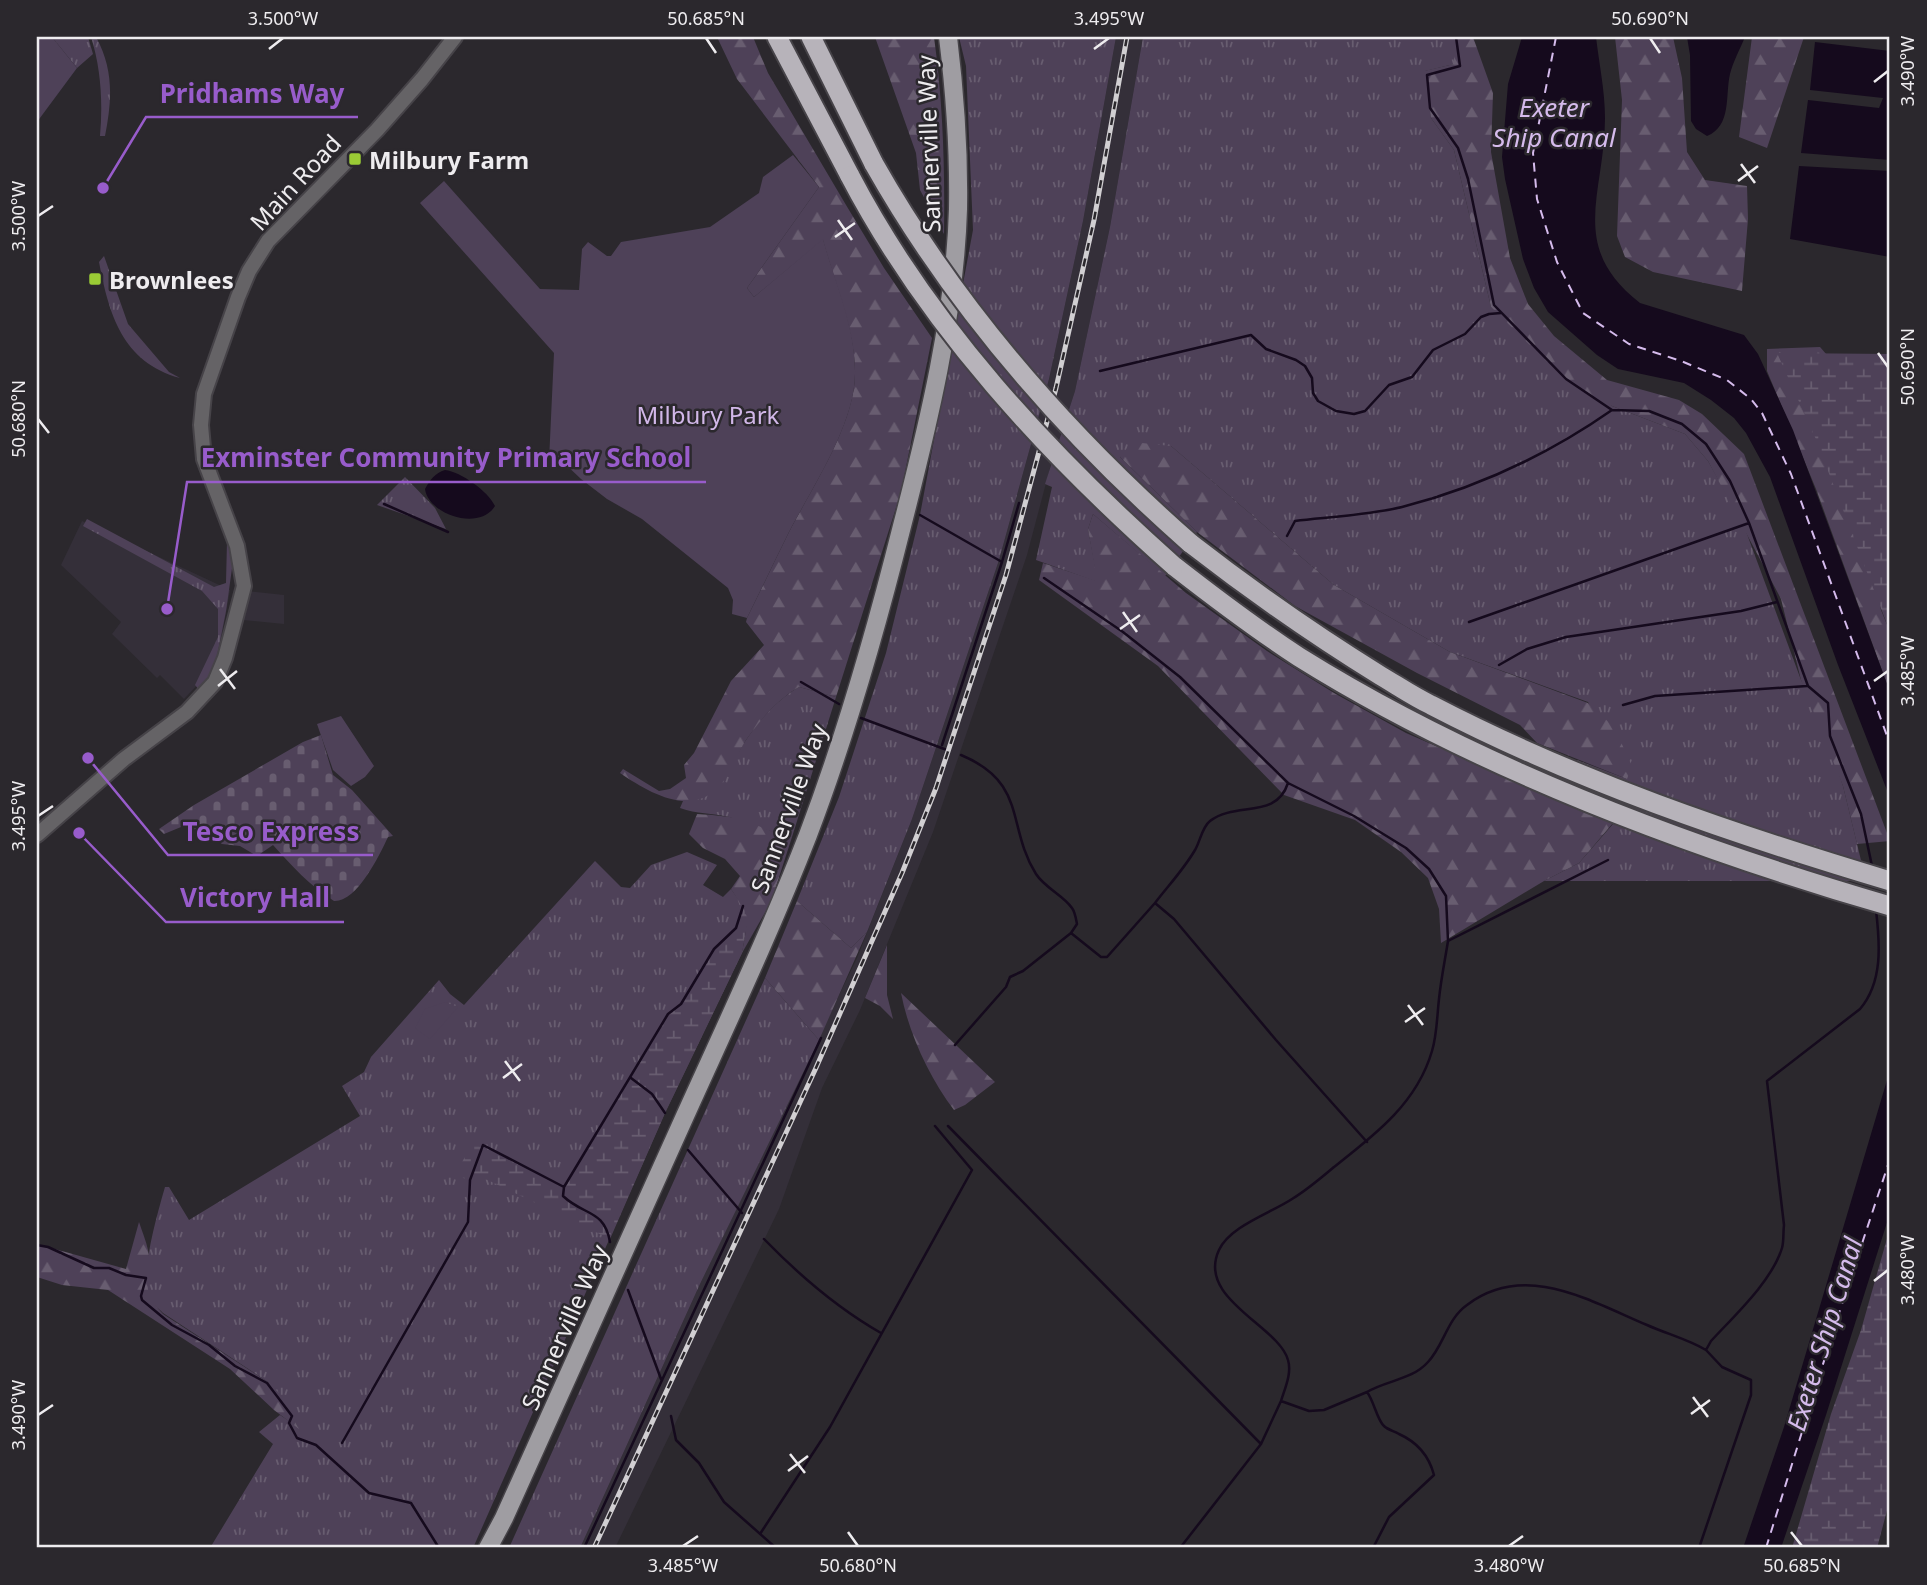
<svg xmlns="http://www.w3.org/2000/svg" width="1927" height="1585" font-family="'Noto Sans',sans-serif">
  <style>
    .built { fill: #342f39 }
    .grass { fill: url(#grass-tufts) }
    .forest { fill: url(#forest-firs) }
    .wetland { fill: url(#wetland-marsh) }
    .cemetery { fill: url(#cemetery-stones) }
    .green { fill: #4e4158 }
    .water { fill: #150a1d }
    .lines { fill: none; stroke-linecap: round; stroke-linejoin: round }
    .stream { stroke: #150a1d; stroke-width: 2.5 }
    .ferry { stroke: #d5bbec; stroke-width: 2; stroke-dasharray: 9 7; stroke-linecap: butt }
    .minor-casing { stroke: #464348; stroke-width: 18 }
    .major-casing { stroke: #464348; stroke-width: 21 }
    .highway-casing { stroke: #464348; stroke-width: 23 }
    .minor { stroke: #656366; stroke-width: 14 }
    .major { stroke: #9f9da2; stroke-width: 18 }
    .highway { stroke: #b7b3ba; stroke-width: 19 }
    .rail-casing { stroke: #d1cfd2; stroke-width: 5 }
    .rail { stroke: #2b282d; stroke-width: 2.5; stroke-dasharray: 8; stroke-linecap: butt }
    .highway-bridge-casing { stroke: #464348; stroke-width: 23; stroke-linecap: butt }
    .highway-bridge { stroke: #b7b3ba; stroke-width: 19 }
    .ticks { fill: none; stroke: #eeecef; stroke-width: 2.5 }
    .poi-dot { fill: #9acb35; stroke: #2b282d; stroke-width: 2.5 }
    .labels { text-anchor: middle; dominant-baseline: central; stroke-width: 5; stroke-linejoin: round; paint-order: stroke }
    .street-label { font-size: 24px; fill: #eeecef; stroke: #2b282d }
    .poi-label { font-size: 24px; font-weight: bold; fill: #eeecef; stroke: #2b282d; text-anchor: start }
    .park-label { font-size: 24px; fill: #d1b7e8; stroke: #2b282d }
    .water-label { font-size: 26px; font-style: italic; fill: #d5bbec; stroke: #2b282d }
    .leader { fill: none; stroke: #985ccb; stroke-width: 2.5 }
    .callout-dot { fill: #985ccb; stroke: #2b282d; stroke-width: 2.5 }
    .callout-label { font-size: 26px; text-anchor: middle; font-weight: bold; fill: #985ccb; stroke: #2b282d; stroke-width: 5; stroke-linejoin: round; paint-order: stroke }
    .neatline { fill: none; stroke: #eeecef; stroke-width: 2.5 }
    .ticks-label { font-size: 18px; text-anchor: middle; fill: #eeecef }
  </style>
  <defs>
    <pattern id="grass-tufts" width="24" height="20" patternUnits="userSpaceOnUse" patternTransform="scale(1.75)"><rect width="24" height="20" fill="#4e4158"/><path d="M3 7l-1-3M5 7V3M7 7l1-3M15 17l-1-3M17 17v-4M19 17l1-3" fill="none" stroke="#685d70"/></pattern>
    <pattern id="forest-firs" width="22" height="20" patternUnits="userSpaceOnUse" patternTransform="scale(1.75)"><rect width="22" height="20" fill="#4e4158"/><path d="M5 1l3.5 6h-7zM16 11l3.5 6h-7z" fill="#685d70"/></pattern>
    <pattern id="wetland-marsh" width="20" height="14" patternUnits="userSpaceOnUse" patternTransform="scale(1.75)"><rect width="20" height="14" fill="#4e4158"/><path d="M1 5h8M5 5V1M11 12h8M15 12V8" fill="none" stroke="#685d70"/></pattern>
    <pattern id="cemetery-stones" width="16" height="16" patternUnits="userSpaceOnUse" patternTransform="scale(1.75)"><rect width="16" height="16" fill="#4e4158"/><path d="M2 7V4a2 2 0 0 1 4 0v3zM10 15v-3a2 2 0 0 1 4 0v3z" fill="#685d70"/></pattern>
  </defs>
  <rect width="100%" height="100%" fill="#2b282d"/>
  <path class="built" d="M 1116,37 L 1143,37 L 1110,227 L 1075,391 L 1050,468 L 1027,555 L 933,832 L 860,1010 L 822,1088 L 779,1209 L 615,1548 L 580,1548 L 700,1284 L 857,958 L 912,819 L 999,560 L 1049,379 L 1083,221 Z
    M 82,521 L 230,590 L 219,652 L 200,682 L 184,699 L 160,675 L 157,678 L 112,634 L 121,622 L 61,565 Z
    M 246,591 L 284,595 L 284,624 L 243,620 Z"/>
  <path class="grass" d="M 52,37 L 88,37 L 93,54 L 77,68 Z
    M 91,37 L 96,37 C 114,70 112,100 105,136 L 100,136 C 103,103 101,68 91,37 Z
    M 959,37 L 1116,37 L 1083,221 L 1049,379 L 999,560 L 912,819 L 867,932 L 851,948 L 797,901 L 839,797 L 886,653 L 920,515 L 973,230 L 966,66 Z
    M 1143,37 L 1454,37 L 1454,64 L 1425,71 L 1431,118 L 1454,150 L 1491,307 L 1612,406 L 1685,434 L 1708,461 L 1744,526 L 1801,680 L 1818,712 L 1843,786 L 1866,881 L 1544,881 L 1579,863 L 1613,824 L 1561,801 L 1577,760 L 1627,779 L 1588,702 L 1450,652 L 1334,585 L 1171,446 L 1120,457 L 1197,532 L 1165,576 L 1093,514 L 1088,529 L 1098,582 L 1036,560 L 1052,487 L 1045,484 L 1075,391 L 1110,227 Z
    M 104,256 L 128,324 L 169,372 L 180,378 C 122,362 109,314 99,262 Z
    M 405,477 L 435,508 L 446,529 L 377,505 Z
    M 87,519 L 214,587 L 226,583 L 227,542 L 235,547 L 226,611 L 213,676 L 200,691 L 195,685 L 218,637 L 218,609 L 202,591 L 83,526 Z
    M 799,687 L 836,697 L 792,837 C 770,833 751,823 729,817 C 712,813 697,814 680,808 L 683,801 C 726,795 726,770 746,740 C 760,719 777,700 799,687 Z
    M 687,852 L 717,865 L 703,885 L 723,897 L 731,889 L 743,906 L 742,953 L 665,1113 L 473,1548 L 210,1548 L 273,1444 L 259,1432 L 280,1415 L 298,1427 L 268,1382 L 163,1313 C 158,1308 151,1303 149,1296 C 140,1272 158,1212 165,1187 L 169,1187 L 189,1220 L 360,1116 L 342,1086 L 364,1072 L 371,1057 L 439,980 L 450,994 L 464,1005 L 595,861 L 621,887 L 630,888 L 651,865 Z
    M 765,978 L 819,1040 L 700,1284 L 580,1548 L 509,1548 Z"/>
  <path class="forest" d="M 717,37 L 753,37 L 768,73 L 846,205 L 884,268 L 932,338 L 901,492 L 836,697 L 799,687 C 777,700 761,719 746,740 C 738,752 734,767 725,779 C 697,821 651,794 620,773 L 623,769 L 659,791 L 670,789 L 686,778 L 684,765 L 694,753 L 731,681 L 764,645 L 746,622 L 747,618 C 761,590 775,560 789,532 C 812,488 854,425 855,375 C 856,332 834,281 823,240 L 754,297 L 747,288 L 819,187 L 737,79 Z
    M 875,37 L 934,37 C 943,102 945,168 944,234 L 920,190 L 916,153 Z
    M 1454,37 L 1473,37 L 1493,93 L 1491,152 L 1510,258 L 1528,304 L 1554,336 L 1607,380 L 1679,400 L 1702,414 L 1744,454 L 1890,841 L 1857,844 L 1843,786 L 1801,680 L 1781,599 L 1708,461 L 1685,434 L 1612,406 L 1568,382 L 1491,307 L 1454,150 L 1431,118 L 1424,71 L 1454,64 Z
    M 1615,37 L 1673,37 L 1682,78 L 1687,152 L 1705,180 L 1747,186 L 1748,219 L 1742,291 L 1653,272 L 1625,257 L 1617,236 L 1622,100 Z
    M 1752,37 L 1804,37 L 1767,148 L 1739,137 Z
    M 1820,347 L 1833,362 L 1881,610 L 1890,632 L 1890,692 L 1816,489 L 1767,371 L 1767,349 Z
    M 1132,442 L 1171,446 L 1334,585 L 1450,652 L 1588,703 L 1614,727 L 1632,766 L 1627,779 L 1537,743 L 1520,725 L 1417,673 L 1295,606 L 1197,532 L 1120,457 Z
    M 1093,514 L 1186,593 L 1267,651 L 1334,693 L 1406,733 L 1613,823 L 1579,863 L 1544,881 L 1441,943 L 1439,909 L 1428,878 L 1401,852 L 1355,820 L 1284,795 L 1158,666 L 1039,580 L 1043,563 L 1097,581 L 1088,529 Z
    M 697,814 C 714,815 732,816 749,822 C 764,828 776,834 792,837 L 771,902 L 742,953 C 748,920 750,918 731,889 L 740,876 L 725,859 L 703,848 L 689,834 Z
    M 797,901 L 851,948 L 867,932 L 819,1040 L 765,978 Z
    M 887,945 L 887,995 L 893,1019 L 880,1006 L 865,998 Z
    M 901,993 L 995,1082 L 965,1105 L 954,1110 C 929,1077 909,1034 901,993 Z
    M 139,1222 C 142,1231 146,1241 148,1250 C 154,1281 136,1285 163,1314 L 268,1382 L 279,1393 L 299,1429 L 274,1410 L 230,1369 L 108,1290 L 62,1285 L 37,1277 L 37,1244 L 126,1269 Z"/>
  <path class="wetland" d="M 1777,353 L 1890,354 L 1890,632 L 1815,437 Z
    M 743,906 L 748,920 L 742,953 L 665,1113 L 610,1239 L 473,1173 L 470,1180 L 460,1177 L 462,1162 L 475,1141 L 480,1147 L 565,1187 L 668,1014 L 681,1004 L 714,949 L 736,928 Z
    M 1890,1228 L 1890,1499 L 1877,1548 L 1792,1548 L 1831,1414 L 1861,1330 Z"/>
  <path class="cemetery" d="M 321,735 L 333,775 L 352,790 L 393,836 L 388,837 C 379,856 357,902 334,901 C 310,886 291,865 273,845 L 257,856 L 240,846 L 222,844 L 204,831 L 181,827 L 164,834 L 159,829 L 194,805 L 303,742 Z"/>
  <path class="green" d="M 37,37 L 52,37 L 77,68 L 37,122 Z
    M 793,155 L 819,187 L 747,288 L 754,297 L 823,239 C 835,283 856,328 855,374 C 855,424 812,488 789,532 C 775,560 761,590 747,618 L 732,614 L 733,600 L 728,588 L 642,519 L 607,499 L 581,479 L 562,461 L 549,461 L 554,353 L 420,203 L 444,181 L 540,289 L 579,290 L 582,249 L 588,242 L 607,256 L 611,256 L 621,242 L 710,227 L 759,193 L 763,177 Z
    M 341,716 L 374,766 L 365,777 L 351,786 L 333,770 L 317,724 Z
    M 445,1002 L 458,1007 L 430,1039 L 415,1028 L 425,1009 Z"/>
  <path class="water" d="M 1522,37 L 1596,37 C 1599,63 1605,91 1605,118 C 1605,194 1567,246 1640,303 L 1744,335 L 1758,354 L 1793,430 L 1890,692 L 1890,798 L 1838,665 L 1770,477 L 1746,433 L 1734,418 L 1711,400 L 1684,383 L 1618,369 L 1597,355 L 1548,312 L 1534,288 L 1523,259 L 1505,179 L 1502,157 L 1508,84 Z
    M 1687,37 L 1745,37 C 1740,49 1733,62 1730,74 C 1725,95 1732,126 1707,136 L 1696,129 L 1691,121 L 1690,55 Z
    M 1815,42 L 1890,51 L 1890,160 L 1801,153 L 1808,100 L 1879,108 L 1883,98 L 1810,90 Z
    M 1799,166 L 1890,171 L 1890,257 L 1790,239 Z
    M 445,470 C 461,472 488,491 495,506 C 479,532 428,514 425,489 C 430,480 435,473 445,470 Z
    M 1890,1070 L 1890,1213 L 1826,1415 L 1781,1548 L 1743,1548 L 1784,1427 Z"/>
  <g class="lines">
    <path class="stream" d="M 1456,37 L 1460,66 L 1427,75 L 1430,108 L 1458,148 L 1468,179 L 1494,305 L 1566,379 L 1612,410 L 1649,411 L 1682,424 L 1706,444 L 1730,481 L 1749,523 L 1808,686 L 1828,703 L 1830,736 L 1861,814 L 1872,866
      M 1100,371 L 1251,335 L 1266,349 L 1296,360 L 1305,366 L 1312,378 L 1313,393 L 1318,401 L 1336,411 L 1354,414 L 1365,411 L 1389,385 L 1412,377 L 1433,350 L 1465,334 L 1481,317 L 1489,314 L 1501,313
      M 384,504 L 448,532
      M 920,515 L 1002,562
      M 1287,536 L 1295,521 C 1330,517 1368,515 1402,507 C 1476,488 1549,454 1612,410
      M 1044,578 L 1123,632 L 1180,677 L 1288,783 L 1354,816 L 1406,848 L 1429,869 L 1446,896 L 1448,941
      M 1469,622 L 1749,523
      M 1499,665 L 1527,649 L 1566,637 L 1741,611 L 1777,602
      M 801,682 L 839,704
      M 1623,705 L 1655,696 L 1807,686
      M 861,718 L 947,750
      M 942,745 L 1002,562 L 1019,503
      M 961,755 C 1028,783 1006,826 1036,874 C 1045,888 1063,895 1072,908 C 1075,912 1076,919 1077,924 L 1071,933 L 1101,957 L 1107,957 L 1155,903 L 1174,919 L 1276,1040 L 1367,1142
      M 1155,903 C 1168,886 1184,869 1195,850 C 1200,842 1202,827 1210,821 C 1236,801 1276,820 1288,783
      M 955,1045 L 1006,987 L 1010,977 L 1023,971 L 1071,933
      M 631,1078 L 652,1094 L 665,1113
      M 948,1126 L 1261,1444 L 1281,1401 L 1309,1411 L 1324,1410 L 1367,1392 C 1374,1401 1377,1420 1384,1426 C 1388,1430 1394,1431 1399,1434 C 1417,1442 1429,1456 1434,1475 L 1389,1517 L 1373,1548
      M 688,1150 L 742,1213
      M 764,1239 C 799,1275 837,1308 881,1333
      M 610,1242 C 604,1209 584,1216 563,1196 L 564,1187 L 668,1014 L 681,1004 L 714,949 L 736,928 L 743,906
      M 37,1245 L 48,1247 L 94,1268 L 109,1268 L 126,1275 L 146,1278 L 141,1296 L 142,1300 L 172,1325 L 209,1345 L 235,1366 L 267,1383 L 292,1416 L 289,1423 L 297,1438 L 316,1445 L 369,1493 L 411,1503 L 439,1548
      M 628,1290 L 661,1379
      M 1367,1392 C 1387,1380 1412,1380 1428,1362 C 1444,1345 1447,1319 1467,1305 C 1525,1261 1590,1301 1647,1325 C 1667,1334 1687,1339 1706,1350
      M 1281,1401 C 1285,1388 1292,1373 1288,1360 C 1279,1326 1196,1299 1219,1250 C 1230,1226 1271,1213 1292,1199 C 1307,1190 1321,1178 1334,1167 C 1375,1135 1417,1103 1432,1051 C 1437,1035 1437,1016 1439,999 C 1441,979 1445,960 1448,941 L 1608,860
      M 671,1416 L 676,1440 L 699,1463 L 724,1502 L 776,1548
      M 342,1443 L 468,1222 L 470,1180 L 483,1145 L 564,1187
      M 760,1534 L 830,1427 L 972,1170 L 935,1126
      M 584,1548 L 821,1038
      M 1180,1548 L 1261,1444
      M 1699,1548 L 1751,1395 L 1751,1380 L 1722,1367 L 1706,1350 L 1711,1341 C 1734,1316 1772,1281 1782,1248 C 1784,1241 1783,1233 1784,1225 L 1767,1081 L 1860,1009 C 1883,982 1880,944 1876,910"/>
    <path class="ferry" d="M 1556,37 L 1533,153 L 1537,199 L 1557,262 L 1583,313 L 1629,344 L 1681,361 L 1727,380 L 1751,399 L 1762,413 L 1791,474 L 1890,744
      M 1766,1548 L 1837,1319 L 1890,1159"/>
    <g class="minor-casing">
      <path id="minor" d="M 37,835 L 124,759 L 187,712 L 215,682 L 225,658 L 244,586 L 237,546 L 204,459 L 201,425 L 204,394 L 238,297 L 249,271 L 268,241 L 377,130 L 422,79 L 455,37"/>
    </g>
    <g class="major-casing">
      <path id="major" d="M 488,1548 L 504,1518 C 565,1384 625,1250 685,1116 C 727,1023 771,930 808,835 C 846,735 876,630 902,526 C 928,425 955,315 958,209 C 959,152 955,94 948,37"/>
    </g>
    <g class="highway-casing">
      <path id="highway" d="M 777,37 L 850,176
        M 811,37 L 874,164
        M 1190,543 C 1253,592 1313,634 1381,676 C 1398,686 1414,697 1431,705 C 1577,781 1733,834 1890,881
        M 1174,566 C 1215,598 1256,629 1299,657 C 1475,767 1691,848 1890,906"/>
    </g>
    <use href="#minor" class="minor"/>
    <use href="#major" class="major"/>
    <use href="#highway" class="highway"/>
    <g class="rail-casing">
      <path id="rail" d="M 594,1548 L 815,1070 L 902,873 L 936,788 L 1006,575 L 1056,388 L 1094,220 L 1127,37"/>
    </g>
    <use href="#rail" class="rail"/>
    <g class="highway-bridge-casing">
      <path id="highway-bridge" d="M 874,164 C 956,309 1065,433 1190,543
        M 850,176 C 929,327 1048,454 1174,566"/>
    </g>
    <use href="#highway-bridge" class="highway-bridge"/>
  </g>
  <path class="ticks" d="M 706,38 L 716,53M 1650,38 L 1660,53M 269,49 L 283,38M 1094,49 L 1109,38M 1874,82 L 1888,71M 1741,164 L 1755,183M 1738,181 L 1758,166M 38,216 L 53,206M 838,220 L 852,240M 835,237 L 855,223M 1878,353 L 1888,367M 38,419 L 49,433M 1123,612 L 1137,632M 1120,629 L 1140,615M 220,669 L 235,689M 1874,681 L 1888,671M 218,686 L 237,671M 38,816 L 53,806M 1408,1005 L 1423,1025M 1405,1022 L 1425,1008M 505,1061 L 520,1081M 503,1078 L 522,1064M 1874,1281 L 1888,1270M 1693,1397 L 1708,1417M 1691,1414 L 1710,1400M 38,1415 L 53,1405M 790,1454 L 805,1473M 788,1471 L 808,1456M 848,1532 L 858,1546M 1791,1532 L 1802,1546M 683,1546 L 698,1536M 1509,1546 L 1523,1536"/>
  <g class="poi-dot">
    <rect x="348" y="152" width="14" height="14" rx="3.5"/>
    <rect x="88" y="272" width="14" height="14" rx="3.5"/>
  </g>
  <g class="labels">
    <g class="street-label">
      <text transform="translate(928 144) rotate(-92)">Sannerville Way</text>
      <text transform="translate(295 182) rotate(-47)">Main Road</text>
      <text transform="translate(788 808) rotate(-70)">Sannerville Way</text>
      <text transform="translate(564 1327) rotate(-66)">Sannerville Way</text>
    </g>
    <g class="poi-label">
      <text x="369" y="159">Milbury Farm</text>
      <text x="109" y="279">Brownlees</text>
    </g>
    <g class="park-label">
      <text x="708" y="414">Milbury Park</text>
    </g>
    <g class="water-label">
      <text x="1554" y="107">Exeter<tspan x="1554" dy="30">Ship Canal</tspan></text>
      <text transform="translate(1824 1334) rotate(-73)">Exeter Ship Canal</text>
    </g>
  </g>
  <path class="leader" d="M103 188L146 117H358M167 609L187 482H706M88 758L168 855H373M79 833L166 922H344"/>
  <g class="callout-dot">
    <circle cx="103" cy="188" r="7"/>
    <circle cx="167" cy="609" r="7"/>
    <circle cx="88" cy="758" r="7"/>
    <circle cx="79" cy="833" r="7"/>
  </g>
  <g class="callout-label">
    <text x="252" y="103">Pridhams Way</text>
    <text x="446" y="467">Exminster Community Primary School</text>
    <text x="271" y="841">Tesco Express</text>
    <text x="255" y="907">Victory Hall</text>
  </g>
  <rect width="1927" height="1585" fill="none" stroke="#2b282d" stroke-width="77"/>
  <rect x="38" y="38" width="1850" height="1508" class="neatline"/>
  <g class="ticks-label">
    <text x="283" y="25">3.500°W</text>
    <text x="706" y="25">50.685°N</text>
    <text x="1109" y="25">3.495°W</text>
    <text x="1650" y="25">50.690°N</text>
    <text transform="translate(1908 71) rotate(-90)" y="6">3.490°W</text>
    <text transform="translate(19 216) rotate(-90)" y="6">3.500°W</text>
    <text transform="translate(1908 367) rotate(-90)" y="6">50.690°N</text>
    <text transform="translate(19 419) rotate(-90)" y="6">50.680°N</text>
    <text transform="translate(1908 671) rotate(-90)" y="6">3.485°W</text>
    <text transform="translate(19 816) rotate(-90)" y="6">3.495°W</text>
    <text transform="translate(1908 1270) rotate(-90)" y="6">3.480°W</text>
    <text transform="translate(19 1415) rotate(-90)" y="6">3.490°W</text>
    <text x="683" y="1572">3.485°W</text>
    <text x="858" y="1572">50.680°N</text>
    <text x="1509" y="1572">3.480°W</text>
    <text x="1802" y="1572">50.685°N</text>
  </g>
</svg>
